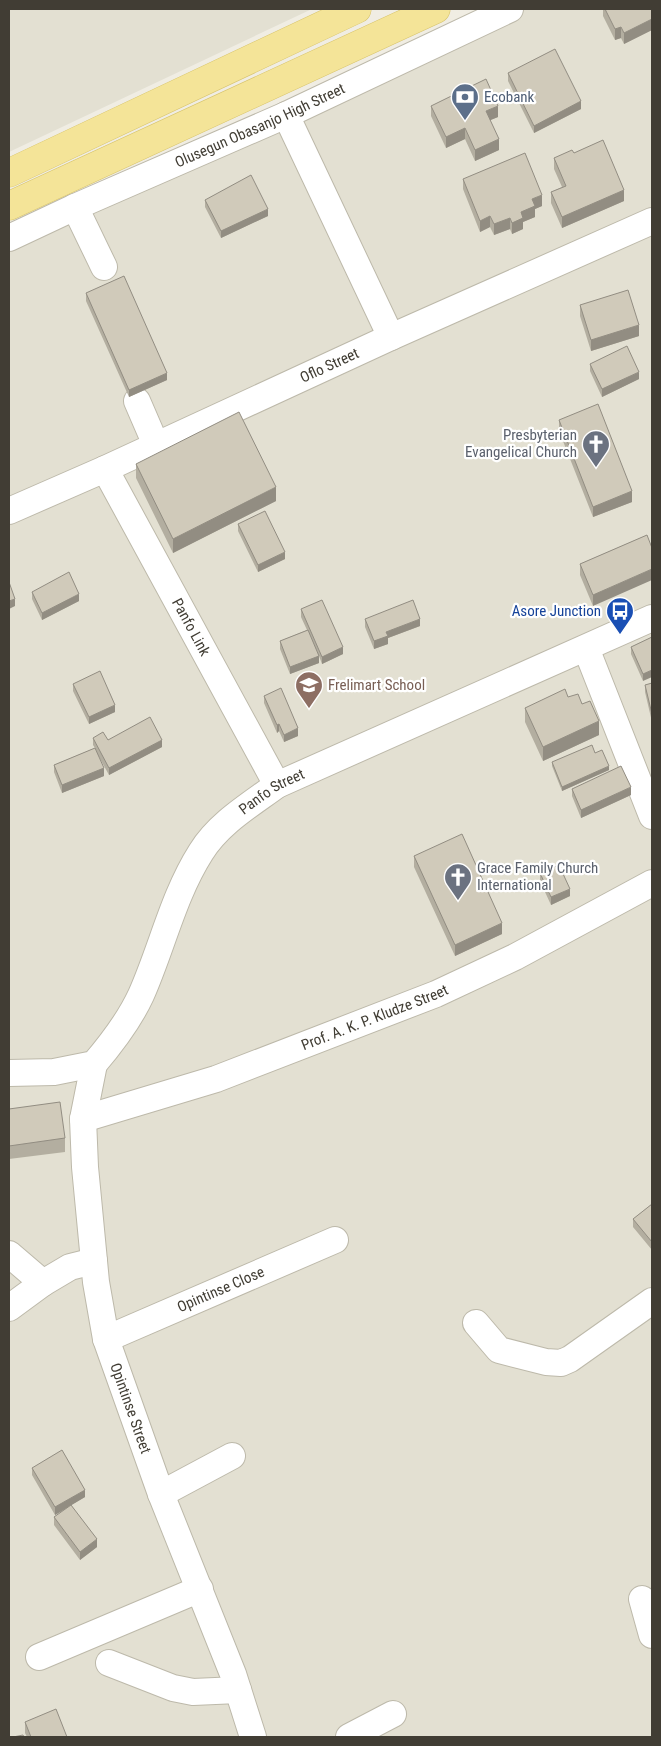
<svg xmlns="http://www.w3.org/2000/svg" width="661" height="1746" font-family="'Roboto Condensed',sans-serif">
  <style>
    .residential { fill: #e3e0d2 }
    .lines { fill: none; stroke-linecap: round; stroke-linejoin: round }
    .minor-casing { stroke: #bdb9aa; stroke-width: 28 }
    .major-casing { stroke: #d7c36a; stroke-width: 29 }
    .minor { stroke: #fff; stroke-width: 26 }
    .major { stroke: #f4e498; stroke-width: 28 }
    .wall { fill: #b3aea0 }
    .shaded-wall { fill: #928d82 }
    .building { fill: #d0caba; stroke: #928d82 }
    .labels { text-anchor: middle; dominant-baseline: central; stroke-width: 4.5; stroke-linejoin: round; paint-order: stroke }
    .service-label { font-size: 15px; fill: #4e5e75; stroke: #fff; text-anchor: start }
    .street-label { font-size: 15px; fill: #413d34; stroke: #fff }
    .worship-label { font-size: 15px; fill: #5b616d; stroke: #fff; text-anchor: end }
    .transit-label { font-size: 15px; fill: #164399; stroke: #fff; text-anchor: end }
    .education-label { font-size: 15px; fill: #785e54; stroke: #fff; text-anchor: start }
  </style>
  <rect width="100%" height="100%" fill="#f0ede3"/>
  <path class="residential" d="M 9,9 L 312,9 L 9,152 Z
    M 514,9 L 652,9 L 652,1737 L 9,1737 L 9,236 Z"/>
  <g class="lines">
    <g class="minor-casing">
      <g id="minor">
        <path d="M 286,115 L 391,337"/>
        <path d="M 75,207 L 104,267"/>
        <path id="s1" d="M 9,238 L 75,207 L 286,115 L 510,9"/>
        <path d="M 137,401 L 156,445"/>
        <path id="s2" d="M 105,469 L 277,785"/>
        <path id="s3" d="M 9,511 L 105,469 L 391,337 L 652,221"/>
        <path d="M 586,648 L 652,816"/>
        <path id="s4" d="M 94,1064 L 83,1119 L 85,1167 L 96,1282 L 106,1339 L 161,1494 L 233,1674 L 253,1737"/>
        <path id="s5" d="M 9,1073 L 54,1072 L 94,1064 C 112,1043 129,1021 141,995 C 162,948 173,896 201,852 C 219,823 250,805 277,785 L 652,618"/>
        <path id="s6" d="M 83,1119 L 216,1079 L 436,994 L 515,957 L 652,883"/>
        <path d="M 9,1254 L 43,1283"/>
        <path d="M 9,1308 L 43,1283 L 70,1267 L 94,1261"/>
        <path d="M 476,1323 L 499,1350 L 546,1362 L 561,1363 L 570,1359 L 652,1301"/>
        <path id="s7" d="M 106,1339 L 335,1240"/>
        <path d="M 161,1494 L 232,1456"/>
        <path d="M 642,1599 L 652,1635"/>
        <path d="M 39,1657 L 200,1589"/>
        <path d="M 109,1663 L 173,1688 L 193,1692 L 238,1690"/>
        <path d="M 349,1737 L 393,1714"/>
      </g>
    </g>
    <g class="major-casing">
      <path id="major" d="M 9,173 L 357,9
        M 9,206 L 436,9"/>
    </g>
    <use href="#minor" class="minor"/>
    <use href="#major" class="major"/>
  </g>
  <path class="wall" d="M 603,9 L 652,9 L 652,30 L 624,44 L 621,38 L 615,40 L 603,16 Z
    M 508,73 L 581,109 L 534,133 L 508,81 Z
    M 431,106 L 498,117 L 490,120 L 499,150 L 475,161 L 465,139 L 446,148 L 431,116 Z
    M 574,153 L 624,201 L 562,228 L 551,203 L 551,192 L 562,187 L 554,169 L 554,158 Z
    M 463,179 L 542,206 L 535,209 L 535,217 L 523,222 L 523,229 L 512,234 L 510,229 L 494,235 L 490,227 L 480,232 L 463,189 Z
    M 205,200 L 268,216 L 221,238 L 205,207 Z
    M 86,293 L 167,380 L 129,397 L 86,301 Z
    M 580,305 L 639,336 L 591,351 L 580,316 Z
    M 590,364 L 639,379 L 602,397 L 590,371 Z
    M 559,420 L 632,502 L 593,517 L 559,431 Z
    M 136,464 L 276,501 L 173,553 L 136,478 Z
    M 238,524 L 285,559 L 258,572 L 238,531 Z
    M 647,535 L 593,606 L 580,575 L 580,564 Z
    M 32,592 L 79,601 L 42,620 L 32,599 Z
    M 301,609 L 343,654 L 322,664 L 319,656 L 319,663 L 290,674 L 280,649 L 280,641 L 307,630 L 301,617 Z
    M 365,619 L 420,626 L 388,638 L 388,644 L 374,649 L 365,627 Z
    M 652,637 L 643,681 L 631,654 L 631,647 Z
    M 652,683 L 652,722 L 645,692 L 645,685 Z
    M 73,684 L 115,712 L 89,724 L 73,691 Z
    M 264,696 L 298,736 L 284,742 L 279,731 L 277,733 L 264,703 Z
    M 568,697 L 582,704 L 599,735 L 543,761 L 525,722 L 525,708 Z
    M 93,738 L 108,740 L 162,747 L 109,775 L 98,755 L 104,776 L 62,793 L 54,772 L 54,765 L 95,748 L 93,745 Z
    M 552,762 L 609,770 L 562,791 L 552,766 Z
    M 572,789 L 631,795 L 581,818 L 572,796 Z
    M 414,856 L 502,934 L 455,956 L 414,867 Z
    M 540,873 L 570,896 L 551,905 L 540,881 Z
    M 9,1109 L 65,1138 L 65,1152 L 9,1159 Z
    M 652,1204 L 652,1250 L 633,1227 L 633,1219 Z
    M 32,1468 L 85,1497 L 71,1505 L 97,1547 L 80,1560 L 54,1525 L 54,1517 L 66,1509 L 55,1515 L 32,1475 Z
    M 25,1722 L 67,1737 L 27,1737 L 25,1733 Z"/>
  <path class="shaded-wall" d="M 652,19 L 652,30 L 624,44 L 624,33 Z
    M 621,27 L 621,38 L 615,40 L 615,29 Z
    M 581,101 L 581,109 L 534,133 L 534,126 Z
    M 498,106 L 498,117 L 486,122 L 486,111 Z
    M 465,128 L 465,139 L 446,148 L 446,137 Z
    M 499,139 L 499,150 L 475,161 L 475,150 Z
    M 624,190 L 624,201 L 562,228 L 562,217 Z
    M 542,195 L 542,206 L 535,209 L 535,217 L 523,222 L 523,229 L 512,234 L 512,223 L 532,199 Z
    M 268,209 L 268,216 L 221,238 L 221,231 Z
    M 490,216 L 490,227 L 480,232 L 480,221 Z
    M 510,218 L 510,229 L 494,235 L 494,224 Z
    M 639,325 L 639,336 L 591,351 L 591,340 Z
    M 639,372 L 639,379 L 602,397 L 602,389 Z
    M 167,373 L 167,380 L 129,397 L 129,390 Z
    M 276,487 L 276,501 L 173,553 L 173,539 Z
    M 632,491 L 632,502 L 593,517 L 593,507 Z
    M 285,552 L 285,559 L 258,572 L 258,565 Z
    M 652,569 L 652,580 L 593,606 L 593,595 Z
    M 79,594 L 79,601 L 42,620 L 42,613 Z
    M 15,599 L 15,606 L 9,609 L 9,601 Z
    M 420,619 L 420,626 L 388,638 L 388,644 L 374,649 L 374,641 L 386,632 Z
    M 343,647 L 343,654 L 322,664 L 322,657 Z
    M 319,656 L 319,663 L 290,674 L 290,667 Z
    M 652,670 L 652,677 L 643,681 L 643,674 Z
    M 115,705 L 115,712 L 89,724 L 89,717 Z
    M 599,721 L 599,735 L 543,761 L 543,747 Z
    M 279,724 L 279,731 L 277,733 L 277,725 Z
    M 298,728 L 298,736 L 284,742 L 284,735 Z
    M 162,740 L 162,747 L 109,775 L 109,768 Z
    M 609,766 L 609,770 L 562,791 L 562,787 Z
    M 104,768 L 104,776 L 62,793 L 62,785 Z
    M 631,787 L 631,795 L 581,818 L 581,810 Z
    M 570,889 L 570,896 L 551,905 L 551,897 Z
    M 502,923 L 502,934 L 455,956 L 455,945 Z
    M 85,1490 L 85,1497 L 55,1515 L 55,1507 Z
    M 97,1539 L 97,1547 L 80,1560 L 80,1552 Z"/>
  <path class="building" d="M 605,9 L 652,9 L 652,19 L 624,33 L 621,27 L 615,29 Z
    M 555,49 L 581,101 L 534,126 L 508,73 Z
    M 486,79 L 498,106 L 486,111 L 499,139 L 475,150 L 465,128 L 446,137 L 431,106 Z
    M 603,140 L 624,190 L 562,217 L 551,192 L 566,186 L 554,158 L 572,150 L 574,153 Z
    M 525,153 L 542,195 L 532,199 L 535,206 L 521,212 L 523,218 L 512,223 L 510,218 L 494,224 L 490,216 L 480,221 L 463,179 Z
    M 251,175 L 268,209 L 221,231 L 205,200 Z
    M 124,276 L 167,373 L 129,390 L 86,293 Z
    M 628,290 L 639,325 L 591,340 L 580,305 Z
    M 627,346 L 639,372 L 602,389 L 590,364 Z
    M 598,404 L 632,491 L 593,507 L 559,420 Z
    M 239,412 L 276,487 L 173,539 L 136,464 Z
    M 265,511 L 285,552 L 258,565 L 238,524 Z
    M 647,535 L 652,548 L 652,569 L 593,595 L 580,564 Z
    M 69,572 L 79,594 L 42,613 L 32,592 Z
    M 9,582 L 15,599 L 9,601 Z
    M 322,600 L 343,647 L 322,657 L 301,609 Z
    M 413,600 L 420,619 L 386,632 L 388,636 L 374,641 L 365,619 Z
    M 308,630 L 319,656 L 290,667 L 280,641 Z
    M 652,637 L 652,670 L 643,674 L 631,647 Z
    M 100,671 L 115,705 L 89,717 L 73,684 Z
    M 652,683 L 652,714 L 645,685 Z
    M 281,688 L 298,728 L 284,735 L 279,724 L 277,725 L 264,696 Z
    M 565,689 L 568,697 L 578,694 L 582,704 L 590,701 L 599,721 L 543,747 L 525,708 Z
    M 150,717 L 162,740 L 109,768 L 93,738 L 103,732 L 108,740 Z
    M 592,745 L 595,753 L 602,750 L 609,766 L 562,787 L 552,762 Z
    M 95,748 L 104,768 L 62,785 L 54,765 Z
    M 621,766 L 631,787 L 581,810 L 572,789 Z
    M 462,834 L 502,923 L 455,945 L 414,856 Z
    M 559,865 L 570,889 L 551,897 L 540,873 Z
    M 60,1102 L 65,1138 L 9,1146 L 9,1109 Z
    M 652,1204 L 652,1242 L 633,1219 Z
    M 62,1450 L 85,1490 L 55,1507 L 32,1468 Z
    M 71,1505 L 97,1539 L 80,1552 L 54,1517 Z
    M 56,1709 L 67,1737 L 31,1737 L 25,1722 Z
    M 23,1735 L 24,1737 L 13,1737 Z"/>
  <defs>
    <g id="bank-pin" transform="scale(1.4375)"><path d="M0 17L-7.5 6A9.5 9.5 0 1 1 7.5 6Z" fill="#5c6f8a" stroke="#fff"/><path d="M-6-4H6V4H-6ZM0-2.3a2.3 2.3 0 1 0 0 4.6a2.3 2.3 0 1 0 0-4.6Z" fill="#fff"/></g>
    <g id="church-pin" transform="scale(1.4375)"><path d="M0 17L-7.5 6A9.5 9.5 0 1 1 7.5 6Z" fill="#6b7280" stroke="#fff"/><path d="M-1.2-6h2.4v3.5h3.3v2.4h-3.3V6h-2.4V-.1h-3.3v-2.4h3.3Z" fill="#fff"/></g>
    <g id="bus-pin" transform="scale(1.4375)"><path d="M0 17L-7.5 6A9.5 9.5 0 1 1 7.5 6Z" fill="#1a4fb4" stroke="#fff"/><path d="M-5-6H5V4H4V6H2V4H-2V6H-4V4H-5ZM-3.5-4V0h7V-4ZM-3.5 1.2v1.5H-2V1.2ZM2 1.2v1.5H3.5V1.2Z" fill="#fff"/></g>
    <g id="school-pin" transform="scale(1.4375)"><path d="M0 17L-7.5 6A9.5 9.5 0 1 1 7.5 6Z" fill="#8d6e63" stroke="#fff"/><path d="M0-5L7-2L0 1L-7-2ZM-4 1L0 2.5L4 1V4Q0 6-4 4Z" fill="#fff"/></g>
  </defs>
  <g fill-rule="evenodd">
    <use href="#bank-pin" x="465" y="97"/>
    <use href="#church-pin" x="596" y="444"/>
    <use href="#bus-pin" x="620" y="611"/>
    <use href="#school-pin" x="309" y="685"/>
    <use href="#church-pin" x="458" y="877"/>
  </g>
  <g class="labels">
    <g class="service-label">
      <text x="484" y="97">Ecobank</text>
    </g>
    <g class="street-label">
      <text stroke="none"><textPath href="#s1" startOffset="275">Olusegun Obasanjo High Street</textPath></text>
      <text stroke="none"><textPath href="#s3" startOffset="352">Oflo Street</textPath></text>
      <text stroke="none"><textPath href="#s2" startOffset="180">Panfo Link</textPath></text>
      <text stroke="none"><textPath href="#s5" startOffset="419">Panfo Street</textPath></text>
      <text stroke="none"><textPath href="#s6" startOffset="309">Prof. A. K. P. Kludze Street</textPath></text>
      <text stroke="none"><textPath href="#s7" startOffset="125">Opintinse Close</textPath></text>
      <text stroke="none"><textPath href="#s4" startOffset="351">Opintinse Street</textPath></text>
    </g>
    <g class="worship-label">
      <text x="577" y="435">Presbyterian<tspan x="577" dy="17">Evangelical Church</tspan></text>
      <text x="477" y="868" text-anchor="start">Grace Family Church<tspan x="477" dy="17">International</tspan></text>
    </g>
    <g class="transit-label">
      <text x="601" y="611">Asore Junction</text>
    </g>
    <g class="education-label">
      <text x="328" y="685">Frelimart School</text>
    </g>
  </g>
  <rect width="661" height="1746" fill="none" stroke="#413d34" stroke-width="20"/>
</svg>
